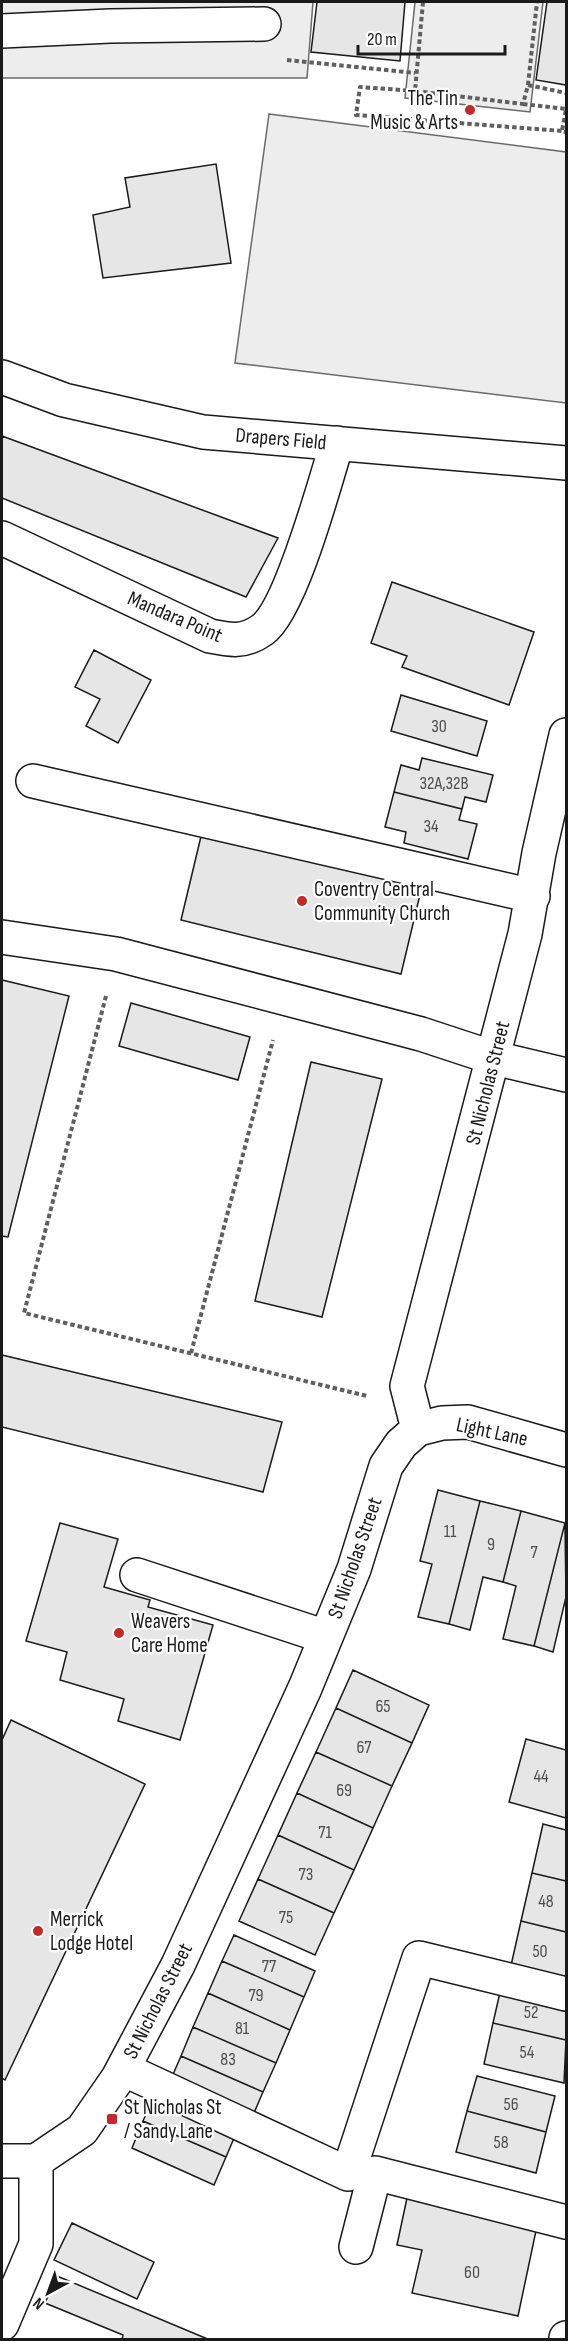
<svg xmlns="http://www.w3.org/2000/svg" width="568" height="2341" font-family="'Sofia Sans Condensed',sans-serif">
  <style>
    .built { fill: #ededed; stroke: #6a6a6a; stroke-width: 1.5 }
    .building { fill: #e6e6e6; stroke: #1a1a1a; stroke-width: 1.5 }
    .lines { fill: none; stroke-linecap: round; stroke-linejoin: round }
    .minor-casing { stroke: #1a1a1a; stroke-width: 36 }
    .major-casing { stroke: #1a1a1a; stroke-width: 36 }
    .path { stroke: #5f5f5f; stroke-width: 4; stroke-dasharray: 4.5 3; stroke-linecap: butt }
    .minor { stroke: #fff; stroke-width: 33 }
    .major { stroke: #fff; stroke-width: 33 }
    .poi-dot { fill: #c62828; stroke: #fff; stroke-width: 2 }
    .labels { text-anchor: middle; dominant-baseline: central; stroke-width: 4.5; stroke-linejoin: round; paint-order: stroke }
    .number-label { font-size: 18px; fill: #4d4d4d }
    .poi-label { font-size: 21px; fill: #1a1a1a; stroke: #fff; text-anchor: start }
    .street-label { font-size: 21px; fill: #1a1a1a; stroke: #fff }
  </style>
  <rect width="100%" height="100%" fill="#fff"/>
  <path class="built" d="M 2,2 L 313,2 L 307,78 L 2,78 Z
    M 415,2 L 543,2 L 530,112 L 405,98 Z
    M 269,114 L 566,152 L 566,403 L 235,363 Z"/>
  <path class="building" d="M 317,2 L 405,2 L 400,61 L 311,52 Z
    M 547,2 L 566,2 L 566,85 L 536,80 Z
    M 216,164 L 231,263 L 103,278 L 93,215 L 130,207 L 125,178 Z
    M 2,436 L 278,538 L 246,597 L 2,498 Z
    M 392,582 L 534,632 L 509,705 L 402,667 L 407,656 L 371,643 Z
    M 94,650 L 151,680 L 118,743 L 86,726 L 100,699 L 75,687 Z
    M 401,695 L 487,721 L 477,756 L 391,731 Z
    M 422,758 L 493,775 L 486,802 L 465,797 L 462,809 L 394,792 L 401,765 L 419,770 Z
    M 394,792 L 462,809 L 459,820 L 477,824 L 468,859 L 404,843 L 406,832 L 385,827 Z
    M 203,828 L 423,882 L 401,974 L 181,920 Z
    M 2,980 L 69,996 L 8,1237 L 2,1236 Z
    M 131,1003 L 250,1037 L 238,1080 L 119,1046 Z
    M 311,1062 L 382,1079 L 322,1317 L 255,1301 Z
    M 2,1355 L 282,1422 L 263,1492 L 2,1427 Z
    M 438,1490 L 480,1501 L 449,1624 L 418,1617 L 432,1564 L 420,1561 Z
    M 480,1501 L 521,1511 L 503,1582 L 483,1577 L 470,1630 L 449,1624 Z
    M 521,1511 L 565,1523 L 534,1646 L 503,1639 L 516,1586 L 503,1582 Z
    M 60,1523 L 118,1539 L 104,1587 L 150,1600 L 148,1607 L 213,1625 L 180,1740 L 118,1721 L 124,1699 L 60,1680 L 67,1652 L 26,1641 Z
    M 565,1523 L 566,1597 L 553,1652 L 534,1646 Z
    M 353,1670 L 429,1705 L 412,1743 L 336,1708 Z
    M 336,1708 L 412,1743 L 392,1786 L 316,1752 Z
    M 11,1720 L 145,1784 L 5,2080 L 2,2078 L 2,1740 Z
    M 526,1739 L 566,1750 L 566,1818 L 509,1802 Z
    M 316,1752 L 392,1786 L 373,1828 L 297,1793 Z
    M 297,1793 L 373,1828 L 354,1870 L 278,1835 Z
    M 543,1824 L 566,1830 L 566,1881 L 532,1873 Z
    M 278,1835 L 354,1870 L 334,1913 L 258,1879 Z
    M 532,1873 L 566,1881 L 566,1932 L 521,1921 Z
    M 258,1879 L 334,1913 L 315,1955 L 239,1921 Z
    M 521,1921 L 566,1932 L 566,1983 L 510,1970 Z
    M 234,1935 L 315,1971 L 304,1997 L 222,1961 Z
    M 222,1961 L 304,1997 L 290,2030 L 208,1993 Z
    M 501,1988 L 566,2002 L 566,2040 L 493,2023 Z
    M 208,1993 L 290,2030 L 276,2063 L 193,2027 Z
    M 493,2023 L 566,2040 L 564,2083 L 484,2064 Z
    M 193,2027 L 276,2063 L 263,2092 L 181,2056 Z
    M 181,2056 L 263,2092 L 250,2122 L 168,2086 Z
    M 477,2076 L 555,2096 L 546,2132 L 467,2111 Z
    M 155,2094 L 237,2131 L 226,2157 L 143,2121 Z
    M 467,2111 L 546,2132 L 536,2173 L 456,2152 Z
    M 143,2121 L 226,2157 L 214,2185 L 132,2148 Z
    M 407,2198 L 537,2226 L 518,2316 L 412,2293 L 422,2250 L 397,2245 Z
    M 72,2223 L 154,2262 L 137,2299 L 54,2260 Z
    M 57,2276 L 210,2340 L 122,2340 L 123,2335 L 45,2303 Z"/>
  <g class="lines">
    <g class="minor-casing">
      <path id="minor" d="M 2,31 L 110,26 L 264,24
        M 2,377 L 64,400 L 203,432 L 566,463
        M 2,538 L 210,636 C 230,640 244,643 262,630 C 291,610 325,482 337,443
        M 33,781 L 533,896
        M 2,937 L 116,954 L 421,1034 L 494,1058 L 566,1075
        M 418,1429 L 407,1386 L 525,934 L 539,853 L 566,735
        M 137,1575 L 326,1637
        M 123,2069 L 348,2174 L 419,1958 L 566,1994
        M 2,2161 L 36,2161
        M 36,2161 L 82,2130 L 118,2078 L 178,1965 L 305,1688 L 354,1569 L 386,1466 L 401,1444 L 418,1429 L 442,1423 L 468,1422 L 566,1450
        M 356,2247 L 375,2173 L 566,2222
        M 2,2324 L 36,2244 L 36,2161"/>
    </g>
    <g class="major-casing">
      <path id="major" d="M 566,2340 L 566,2338"/>
    </g>
    <path class="path" d="M 423,2 L 415,91 L 523,104 L 528,85 L 537,2
      M 287,60 L 415,73
      M 528,85 L 566,93
      M 415,91 L 360,87 L 356,115 L 562,131
      M 523,104 L 566,109 L 562,131 L 566,132
      M 106,996 L 24,1313 L 367,1396
      M 191,1353 L 273,1040"/>
    <use href="#minor" class="minor"/>
    <use href="#major" class="major"/>
  </g>
  <g class="poi-dot">
    <circle cx="470" cy="110" r="6"/>
    <circle cx="302" cy="901" r="6"/>
    <circle cx="119" cy="1633" r="6"/>
    <circle cx="38" cy="1931" r="6"/>
    <rect x="106" y="2113" width="12" height="12" rx="3"/>
  </g>
  <g class="labels">
    <g class="number-label">
      <text x="439" y="726">30</text>
      <text x="444" y="783">32A,32B</text>
      <text x="431" y="826">34</text>
      <text x="450" y="1531">11</text>
      <text x="491" y="1544">9</text>
      <text x="534" y="1552">7</text>
      <text x="383" y="1706">65</text>
      <text x="364" y="1747">67</text>
      <text x="541" y="1776">44</text>
      <text x="344" y="1790">69</text>
      <text x="325" y="1832">71</text>
      <text x="306" y="1874">73</text>
      <text x="546" y="1901">48</text>
      <text x="286" y="1917">75</text>
      <text x="540" y="1951">50</text>
      <text x="269" y="1966">77</text>
      <text x="256" y="1995">79</text>
      <text x="531" y="2012">52</text>
      <text x="242" y="2028">81</text>
      <text x="527" y="2052">54</text>
      <text x="228" y="2059">83</text>
      <text x="511" y="2104">56</text>
      <text x="501" y="2142">58</text>
      <text x="472" y="2272">60</text>
    </g>
    <g class="poi-label">
      <text x="458" y="98" text-anchor="end">The Tin<tspan x="458" dy="24">Music &amp; Arts</tspan></text>
      <text x="314" y="889">Coventry Central<tspan x="314" dy="24">Community Church</tspan></text>
      <text x="131" y="1621">Weavers<tspan x="131" dy="24">Care Home</tspan></text>
      <text x="50" y="1919">Merrick<tspan x="50" dy="24">Lodge Hotel</tspan></text>
      <text x="124" y="2107">St Nicholas St<tspan x="124" dy="24">/ Sandy Lane</tspan></text>
    </g>
    <g class="street-label">
      <text transform="translate(281 439) rotate(5)">Drapers Field</text>
      <text transform="translate(175 617) rotate(23)">Mandara Point</text>
      <text transform="translate(488 1083) rotate(-76)">St Nicholas Street</text>
      <text transform="translate(492 1432) rotate(12)">Light Lane</text>
      <text transform="translate(355 1558) rotate(-71)">St Nicholas Street</text>
      <text transform="translate(158 2001) rotate(-63)">St Nicholas Street</text>
    </g>
  </g>
  <rect width="568" height="2341" fill="none" stroke="#1a1a1a" stroke-width="6"/>
  <g transform="translate(48 2293) rotate(221)" stroke="#ffffff" stroke-width="4.5" paint-order="stroke">
  <path d="M0-4.5L10 22L0 15L-10 22Z" fill="#1a1a1a"/>
  <text y="-9" font-size="16" font-weight="bold" text-anchor="middle" fill="#1a1a1a">N</text>
  </g>
  <path d="M358 45v9h147v-9" fill="none" stroke="#1a1a1a" stroke-width="3"/>
  <text x="367" y="45" font-size="18" fill="#1a1a1a" stroke="#ffffff" stroke-width="4.5" paint-order="stroke">20 m</text>
</svg>
